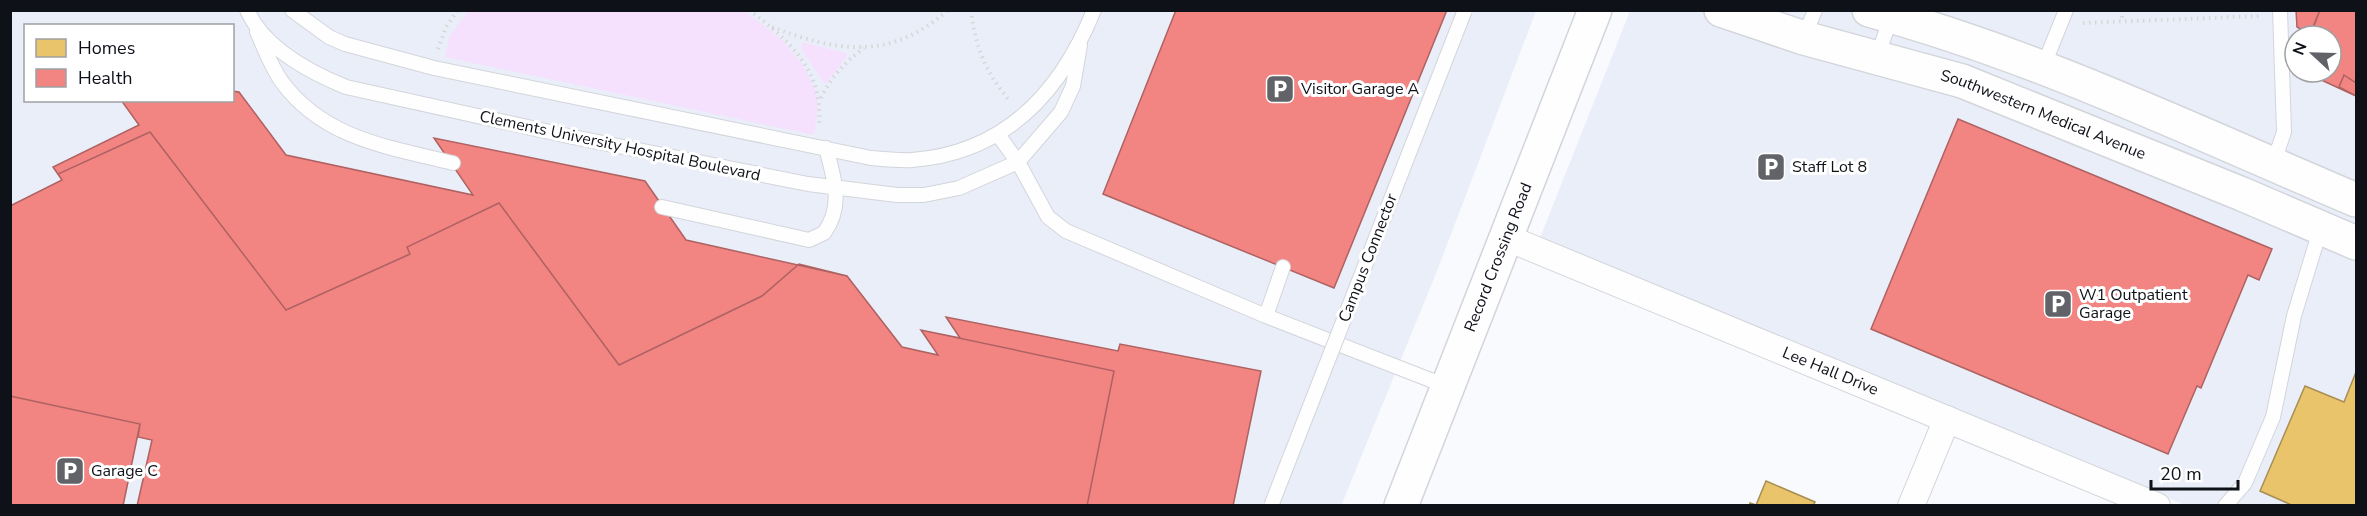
<svg xmlns="http://www.w3.org/2000/svg" width="2367" height="516" font-family="'Nunito Sans',sans-serif">
  <style>
    .built { fill: #eaeef9; fill-rule: evenodd }
    .green { fill: #f5e1fe }
    .homes { fill: #e9c46a; stroke: #a88e52; stroke-width: 1.5 }
    .health { fill: #f28482; stroke: #ae6262; stroke-width: 1.5 }
    .lines { fill: none; stroke-linecap: round; stroke-linejoin: round }
    .lane-casing { stroke: #d2d5da; stroke-width: 16 }
    .street-casing { stroke: #d2d5da; stroke-width: 28 }
    .secondary-casing { stroke: #d2d5da; stroke-width: 36 }
    .path { stroke: #d7d7d8; stroke-width: 4; stroke-dasharray: 1.5 4.5; stroke-linecap: butt }
    .lane { stroke: #fefeff; stroke-width: 14 }
    .street { stroke: #fefeff; stroke-width: 26 }
    .secondary { stroke: #fefeff; stroke-width: 33 }
    .lane-bridge-casing { stroke: #d2d5da; stroke-width: 16; stroke-linecap: butt }
    .lane-bridge { stroke: #fefeff; stroke-width: 14 }
    .labels { text-anchor: middle; dominant-baseline: central; stroke-width: 6; stroke-linejoin: round; paint-order: stroke }
    .poi-label { font-size: 16px; fill: #0f1119; stroke: #fff; text-anchor: start }
    .street-label { font-size: 16px; fill: #0f1119; stroke: #fff }
  </style>
  <rect width="100%" height="100%" fill="#f8fafd"/>
  <path class="built" d="M 10,11 L 1536,11 L 1437,271 L 1341,506 L 11,505 ZM 26,26 L 232,26 L 232,100 L 26,100 Z
    M 1630,11 L 2356,11 L 2356,505 L 2185,505 L 1540,238 ZM 2295,36 L 2331,36 L 2331,72 L 2295,72 Z"/>
  <path class="green" d="M 469,10 L 745,11 L 782,40 L 803,65 L 817,94 L 818,109 L 814,135 L 445,57 L 450,35 Z
    M 802,42 L 846,53 L 847,56 L 827,83 L 824,83 L 801,49 Z"/>
  <path class="homes" d="M 2356,372 L 2356,506 L 2294,506 L 2260,491 L 2305,386 L 2344,402 Z
    M 1766,481 L 1815,502 L 1813,506 L 1749,506 L 1750,503 L 1756,505 Z"/>
  <path class="health" d="M 1176,10 L 1447,10 L 1334,288 L 1103,194 Z
    M 2296,10 L 2320,10 L 2310,34 L 2297,27 Z
    M 2320,10 L 2356,10 L 2356,96 L 2304,72 L 2331,72 L 2331,36 L 2310,36 Z
    M 2344,75 L 2356,83 L 2356,96 L 2339,87 Z
    M 232,91 L 239,92 L 286,155 L 473,195 L 434,138 L 645,181 L 686,240 L 847,276 L 902,347 L 938,355 L 921,330 L 960,338 L 946,317 L 1118,351 L 1120,344 L 1261,371 L 1233,506 L 137,506 L 152,440 L 138,437 L 140,424 L 10,396 L 10,206 L 62,180 L 53,167 L 139,125 L 121,100 L 232,100 Z
    M 1958,119 L 2272,249 L 2259,280 L 2248,275 L 2201,388 L 2197,386 L 2168,454 L 1871,329 Z
    M 150,132 L 286,310 L 410,254 L 407,247 L 499,203 L 619,365 L 762,296 L 799,264 L 847,276 L 902,347 L 938,355 L 921,330 L 1114,371 L 1087,506 L 137,506 L 152,440 L 138,437 L 140,424 L 10,396 L 10,206 L 62,180 L 58,174 Z
    M 10,396 L 140,424 L 123,506 L 10,506 Z"/>
  <g class="lines">
    <g class="lane-casing">
      <path id="lane" d="M 247,10 C 264,48 309,72 346,87 L 568,136 L 808,184 L 897,195 L 924,195 L 959,188 L 1018,162 L 1061,112 L 1073,86 L 1080,45
        M 292,10 L 329,37 L 345,44 L 434,68 L 871,158 C 884,159 899,161 912,160 C 1005,153 1061,92 1094,10
        M 257,32 C 265,49 271,67 282,82 C 324,139 389,147 453,163
        M 1804,38 L 1815,10
        M 1877,57 L 1892,15
        M 2043,67 L 2066,10
        M 999,136 L 1018,162 L 1048,217 L 1066,231 L 1266,316 L 1446,386
        M 2273,164 L 2284,132 L 2280,10
        M 662,207 L 809,240 L 824,233 C 844,206 834,178 826,148
        M 1266,316 L 1283,267
        M 2225,506 L 2245,483 L 2273,417 L 2294,316 L 2321,227"/>
    </g>
    <g class="street-casing">
      <g id="street">
        <path id="s1" d="M 1505,237 L 2157,506"/>
        <path d="M 1911,506 L 1947,419"/>
      </g>
    </g>
    <g class="secondary-casing">
      <g id="secondary">
        <path id="s2" d="M 1721,10 L 1804,38 L 1962,81 L 2242,194 L 2356,243"/>
        <path d="M 1869,10 C 2038,56 2195,132 2356,200"/>
        <path id="s3" d="M 1401,506 L 1595,10"/>
      </g>
    </g>
    <path class="path" d="M 749,10 C 790,41 824,71 819,126
      M 971,10 C 975,46 985,71 1008,99
      M 2122,10 L 2122,21
      M 2083,23 L 2261,16
      M 772,27 C 837,52 891,61 948,10
      M 2307,36 L 2307,33
      M 438,49 L 446,27 L 458,10
      M 821,98 C 832,76 844,63 864,48"/>
    <use href="#lane" class="lane"/>
    <use href="#street" class="street"/>
    <use href="#secondary" class="secondary"/>
    <g class="lane-bridge-casing">
      <path id="lane-bridge" d="M 1271,506 L 1465,10"/>
    </g>
    <use href="#lane-bridge" class="lane-bridge"/>
  </g>
  <defs>
    <g id="parking-square" transform="scale(1.5)"><rect x="-9" y="-9" width="18" height="18" rx="4" fill="#616369" stroke="#fff"/><path d="M-3.5-5.5H1a3.5 3.5 0 0 1 0 7H-1V5.5H-3.5ZM-1-3.4V-.6H.8a1.4 1.4 0 0 0 0-2.8Z" fill="#fff"/></g>
  </defs>
  <g fill-rule="evenodd">
    <use href="#parking-square" x="1280" y="89"/>
    <use href="#parking-square" x="1771" y="167"/>
    <use href="#parking-square" x="2058" y="304"/>
    <use href="#parking-square" x="70" y="471"/>
  </g>
  <g class="labels">
    <g class="poi-label">
      <text x="1301" y="89">Visitor Garage A</text>
      <text x="1792" y="167">Staff Lot 8</text>
      <text x="2079" y="295">W1 Outpatient<tspan x="2079" dy="18">Garage</tspan></text>
      <text x="91" y="471">Garage C</text>
    </g>
    <g class="street-label">
      <text stroke="none"><textPath href="#s2" startOffset="339">Southwestern Medical Avenue</textPath></text>
      <text transform="translate(620 146) rotate(12)">Clements University Hospital Boulevard</text>
      <text stroke="none"><textPath href="#s3" startOffset="267">Record Crossing Road</textPath></text>
      <text transform="translate(1368 258) rotate(-69)">Campus Connector</text>
      <text stroke="none"><textPath href="#s1" startOffset="352">Lee Hall Drive</textPath></text>
    </g>
  </g>
  <rect width="2367" height="516" fill="none" stroke="#0f1119" stroke-width="24"/>
  <rect x="24" y="24" width="210" height="78" fill="#ffffff" stroke="#9fa0a3" stroke-width="1.5"/>
  <rect x="36" y="39" width="30" height="18" fill="#e9c46a" stroke="#9fa0a3" stroke-width="1.5"/>
  <text x="78" y="54" font-size="18" fill="#0f1119">Homes</text>
  <rect x="36" y="69" width="30" height="18" fill="#f28482" stroke="#9fa0a3" stroke-width="1.5"/>
  <text x="78" y="84" font-size="18" fill="#0f1119">Health</text>
  <g transform="translate(2313 54) rotate(292)"><circle r="28" fill="#ffffff" stroke="#9fa0a3" stroke-width="1.5"/>
  <path d="M0-4.5L10 22L0 15L-10 22Z" fill="#616369"/>
  <text y="-9" font-size="16" font-weight="bold" text-anchor="middle" fill="#0f1119">N</text>
  </g>
  <path d="M2151 480v9h87v-9" fill="none" stroke="#0f1119" stroke-width="3"/>
  <text x="2160" y="480" font-size="18" fill="#0f1119" stroke="#ffffff" stroke-width="4.5" paint-order="stroke">20 m</text>
</svg>
